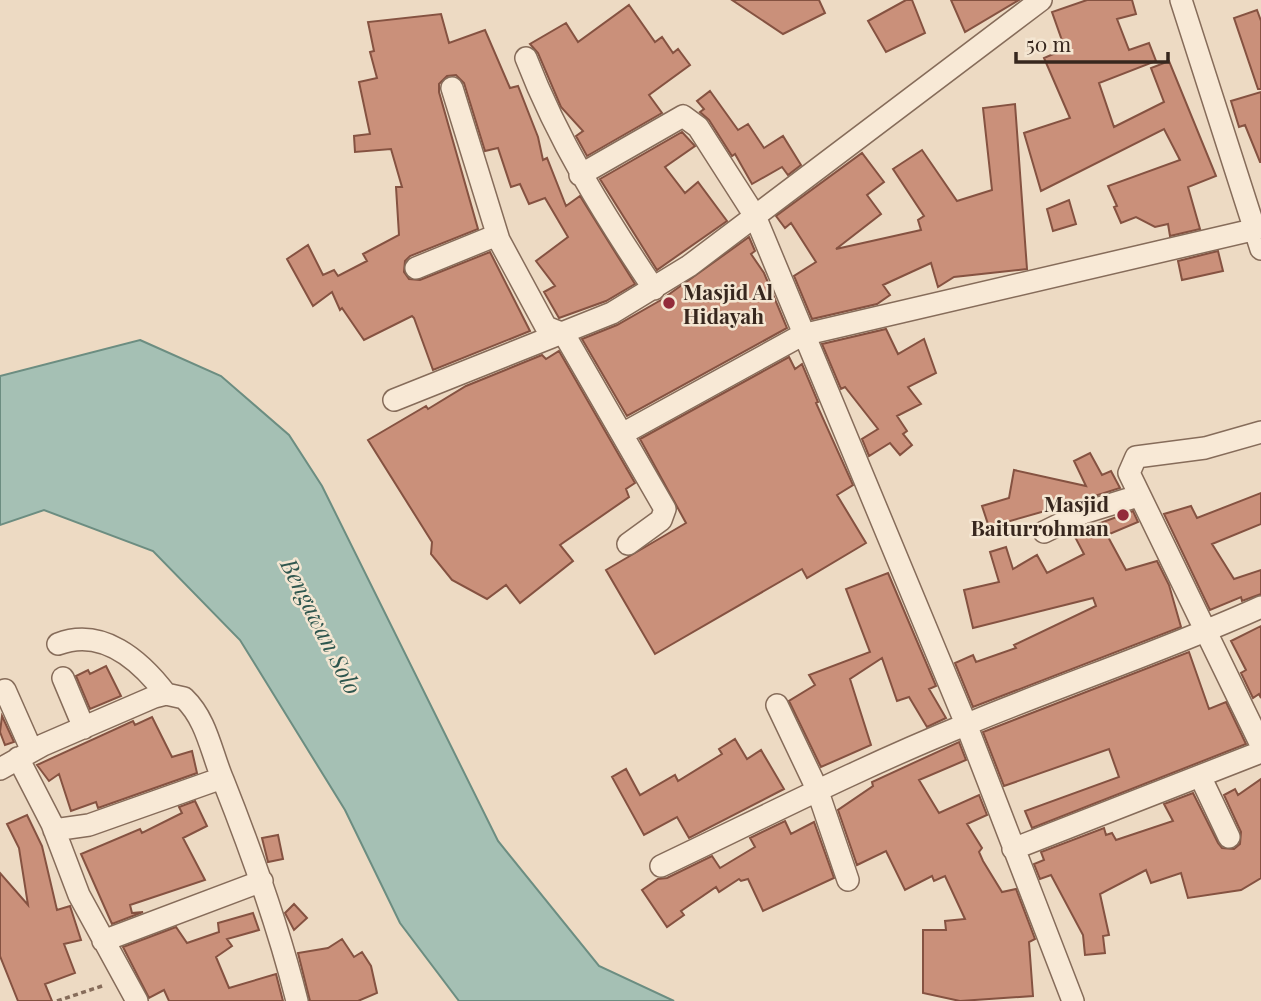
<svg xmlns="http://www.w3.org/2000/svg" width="1261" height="1001" font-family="'Playfair Display',serif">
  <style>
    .water { fill: #a5c0b4; stroke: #6c8d81; stroke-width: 2 }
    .building { fill: #ca907a; stroke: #855241; stroke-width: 2 }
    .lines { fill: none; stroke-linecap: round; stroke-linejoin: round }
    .minor-casing { stroke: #866c5a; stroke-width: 24 }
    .path { stroke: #866c5a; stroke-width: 3.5; stroke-dasharray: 5 3.5; stroke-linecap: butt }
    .minor { stroke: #f8e9d6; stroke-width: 21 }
    .poi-dot { fill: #932c3b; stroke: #f4e6d2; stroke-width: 2.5 }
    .labels { text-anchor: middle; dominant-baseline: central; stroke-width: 5; stroke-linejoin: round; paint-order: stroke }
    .poi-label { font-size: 21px; font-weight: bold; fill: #37271e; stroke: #f4e6d2; text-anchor: start }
    .water-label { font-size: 23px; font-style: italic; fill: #2e564e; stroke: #f4e6d2 }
  </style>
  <rect width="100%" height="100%" fill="#eddac3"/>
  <path class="water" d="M 140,340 L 221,376 L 289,435 L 322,486 L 498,841 L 599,966 L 674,1001 L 459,1001 L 400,923 L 345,810 L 240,640 L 153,551 L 44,510 L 0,525 L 0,376 Z"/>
  <path class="building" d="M 732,0 L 819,0 L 825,13 L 783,34 Z
    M 906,0 L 912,0 L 925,33 L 886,52 L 868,21 Z
    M 951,0 L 1019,0 L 965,32 Z
    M 1087,0 L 1132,0 L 1136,14 L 1117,19 L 1129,50 L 1149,43 L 1156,61 L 1099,83 L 1114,127 L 1164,102 L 1151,68 L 1169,61 L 1216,176 L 1188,187 L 1200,229 L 1170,236 L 1168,224 L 1155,227 L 1136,217 L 1121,223 L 1114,207 L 1117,206 L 1108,186 L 1180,160 L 1164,129 L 1041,191 L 1024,133 L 1070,118 L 1044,58 L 1065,49 L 1052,12 Z
    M 629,5 L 655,42 L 662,37 L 673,53 L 678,49 L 690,65 L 649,95 L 662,113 L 587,156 L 576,136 L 583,131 L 561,107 L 538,53 L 530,44 L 566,23 L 578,42 Z
    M 1257,10 L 1261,21 L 1261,89 L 1258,89 L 1234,18 Z
    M 441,14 L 449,43 L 485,30 L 510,88 L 518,86 L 538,137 L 543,160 L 547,158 L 566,206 L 580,196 L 635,284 L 606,301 L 559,318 L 544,292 L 555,286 L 536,261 L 568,237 L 545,198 L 529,204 L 520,184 L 511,187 L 498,148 L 485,151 L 464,83 L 456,75 L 447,76 L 439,84 L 439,92 L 478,229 L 410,256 L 405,261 L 404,272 L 409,279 L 420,280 L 490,252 L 530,331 L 433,370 L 414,318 L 412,316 L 364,340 L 342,308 L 340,310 L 332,292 L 313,306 L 287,259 L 308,245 L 323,275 L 334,270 L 338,276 L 367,261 L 363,254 L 399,235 L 396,187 L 402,187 L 391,149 L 355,152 L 354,136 L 370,134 L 359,82 L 377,78 L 370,52 L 374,51 L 368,22 Z
    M 710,91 L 738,130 L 748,124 L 764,148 L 783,136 L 801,165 L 788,175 L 782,167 L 752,184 L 735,154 L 732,156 L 709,120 L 700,112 L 704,109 L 697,101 Z
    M 1261,92 L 1261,162 L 1260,162 L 1245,125 L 1239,127 L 1231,101 Z
    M 1015,104 L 1027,269 L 954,277 L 938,287 L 931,263 L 883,285 L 890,295 L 877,304 L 812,319 L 794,276 L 816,262 L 791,223 L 785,228 L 776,216 L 862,153 L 884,182 L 867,195 L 881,214 L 836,249 L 921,230 L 918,220 L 924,216 L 893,169 L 922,150 L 957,201 L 992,190 L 983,108 Z
    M 682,132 L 695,146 L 665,167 L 685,193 L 698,182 L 727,221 L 657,270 L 600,179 Z
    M 1069,200 L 1076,224 L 1053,231 L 1047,209 Z
    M 749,237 L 755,251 L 751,254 L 764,273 L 787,328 L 627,416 L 582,339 L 617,325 L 661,300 Z
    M 1218,251 L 1223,271 L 1182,280 L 1178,261 Z
    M 886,329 L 898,354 L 924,339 L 936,373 L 908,387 L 921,404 L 897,416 L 907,431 L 903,434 L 912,445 L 900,455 L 890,443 L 869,456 L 862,439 L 878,429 L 845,387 L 841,389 L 822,344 Z
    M 559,351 L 635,483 L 626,489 L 629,497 L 560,545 L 573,561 L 520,603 L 506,585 L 487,599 L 452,580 L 431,554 L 432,542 L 368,440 L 426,406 L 428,409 L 466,386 L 542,355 L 546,359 Z
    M 789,357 L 795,369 L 802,364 L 818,402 L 816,403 L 853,485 L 837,495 L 866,543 L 807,578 L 802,569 L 655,654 L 606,570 L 686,523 L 640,439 Z
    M 1090,453 L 1102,475 L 1111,471 L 1120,488 L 1079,501 L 1054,513 L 1052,509 L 989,527 L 982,506 L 1009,498 L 1014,470 L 1086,486 L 1074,461 Z
    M 1261,493 L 1261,524 L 1212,544 L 1234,579 L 1261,570 L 1261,594 L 1242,601 L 1241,597 L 1210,610 L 1164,514 L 1191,506 L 1197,518 Z
    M 1133,511 L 1138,522 L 1107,535 L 1126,570 L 1157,561 L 1169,585 L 1181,627 L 973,707 L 955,663 L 973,655 L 976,662 L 1016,648 L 1014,645 L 1096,606 L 1093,598 L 973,628 L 964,590 L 999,582 L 990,552 L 1006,547 L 1013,569 L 1037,555 L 1047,573 L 1084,554 L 1073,533 Z
    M 888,573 L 936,686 L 929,689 L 946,718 L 927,727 L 909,697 L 897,701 L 882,658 L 850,679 L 871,745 L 821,767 L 789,701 L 815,685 L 809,675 L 870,652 L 846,589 Z
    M 1261,626 L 1261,698 L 1259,694 L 1253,698 L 1241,673 L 1246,670 L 1231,641 Z
    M 1189,652 L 1209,709 L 1226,702 L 1246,744 L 1032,828 L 1025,811 L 1119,777 L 1109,749 L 1004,786 L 983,732 Z
    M 106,666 L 121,696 L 90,709 L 76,676 L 88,670 L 90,674 Z
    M 2,716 L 14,742 L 5,745 L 0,732 Z
    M 152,717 L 172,757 L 192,751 L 197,773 L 98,808 L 96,802 L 71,811 L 59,774 L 49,781 L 37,765 L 133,721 L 135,725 Z
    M 735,739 L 747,759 L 761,750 L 784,789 L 689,838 L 677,817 L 644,835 L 612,777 L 626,769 L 640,795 L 675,775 L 678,781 L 722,754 L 719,749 Z
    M 959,742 L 966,760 L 919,780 L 939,813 L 979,795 L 987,815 L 967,824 L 982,848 L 979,852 L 983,861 L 1002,892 L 1016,889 L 1035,939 L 1029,942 L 1033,996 L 960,1001 L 923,993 L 923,930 L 946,930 L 945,921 L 965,919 L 945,876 L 934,881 L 932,876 L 905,890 L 886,851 L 857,865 L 838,810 L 873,786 L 872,782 Z
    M 1261,779 L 1261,878 L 1241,890 L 1188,898 L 1181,873 L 1151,883 L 1146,870 L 1100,894 L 1109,935 L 1103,936 L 1105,953 L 1085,955 L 1083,935 L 1051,875 L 1040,879 L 1034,864 L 1044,860 L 1041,852 L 1104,828 L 1106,835 L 1112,833 L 1116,840 L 1173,821 L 1164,804 L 1193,793 L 1218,843 L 1222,848 L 1234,849 L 1240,844 L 1241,832 L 1224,795 L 1235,789 L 1238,795 Z
    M 195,801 L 207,826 L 183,838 L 205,880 L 130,905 L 132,913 L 143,912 L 112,924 L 81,854 L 140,829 L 142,833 L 182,813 L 179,807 Z
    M 27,815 L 42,846 L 57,910 L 70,906 L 81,940 L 64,944 L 75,973 L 45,984 L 52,1001 L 18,1001 L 0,956 L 0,873 L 28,905 L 19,848 L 7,824 Z
    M 785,821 L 791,834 L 814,822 L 834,878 L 763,911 L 748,879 L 741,881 L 739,879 L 719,892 L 716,887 L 681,911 L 684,915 L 667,927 L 642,890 L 658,879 L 667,878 L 712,856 L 720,868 L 755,847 L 750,838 Z
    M 278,835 L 283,859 L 268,862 L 262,838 Z
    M 294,904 L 307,918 L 294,930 L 285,913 Z
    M 253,913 L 259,930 L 227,939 L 232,946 L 216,957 L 229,988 L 276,974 L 283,1001 L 169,1001 L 164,990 L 149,998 L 123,947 L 176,927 L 187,943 L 219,932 L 218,923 Z
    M 342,939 L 354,957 L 362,952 L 371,966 L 377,993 L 358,1001 L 310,1001 L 298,953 L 328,948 Z"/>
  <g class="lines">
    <g class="minor-casing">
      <path id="minor" d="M 1181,0 L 1261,249
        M 526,58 C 558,141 604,215 654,289
        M 452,88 L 499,240 L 546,327 L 564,334 L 665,509 L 661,520 L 628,544
        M 580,175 L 683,116 L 698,127 L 755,216 L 966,724 L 1073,1001
        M 416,268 L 497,235
        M 394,400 L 612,313 L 689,266 L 1041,0
        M 1261,432 L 1205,448 L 1136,457 L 1129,473 L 1261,745
        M 624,433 L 802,335 L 1261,228
        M 1044,532 L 1083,513 L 1138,496
        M 58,644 C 102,627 140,660 166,694
        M 63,678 L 84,728
        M 0,692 L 5,690 L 32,751
        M 777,705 L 817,789 L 848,880
        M 18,758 L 52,824 L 79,895 L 137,1001
        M 0,769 L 43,745 L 154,697 L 166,694 L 184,698 C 207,720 211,752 223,780 C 252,853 278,925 297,1001
        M 1200,776 L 1229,837
        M 54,830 L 89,825 L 222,778
        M 1013,849 L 1261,752
        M 661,866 C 762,818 861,767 965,725 C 1063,684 1164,651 1261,607
        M 103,941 L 262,881"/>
    </g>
    <path class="path" d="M 57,1001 L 105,985"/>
    <use href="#minor" class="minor"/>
  </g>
  <g class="poi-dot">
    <circle cx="669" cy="303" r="7"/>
    <circle cx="1123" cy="515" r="7"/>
  </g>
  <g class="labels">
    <g class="poi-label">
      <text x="683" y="291">Masjid Al<tspan x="683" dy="24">Hidayah</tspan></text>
      <text x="1109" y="503" text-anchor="end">Masjid<tspan x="1109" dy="24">Baiturrohman</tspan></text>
    </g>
    <g class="water-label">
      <text transform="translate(322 626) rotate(63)">Bengawan Solo</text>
    </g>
  </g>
  <path d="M1016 52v10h152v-10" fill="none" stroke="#37271e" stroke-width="3.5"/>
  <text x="1026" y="52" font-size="21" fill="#37271e" stroke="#f4e6d2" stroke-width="5" paint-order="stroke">50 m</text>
</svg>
